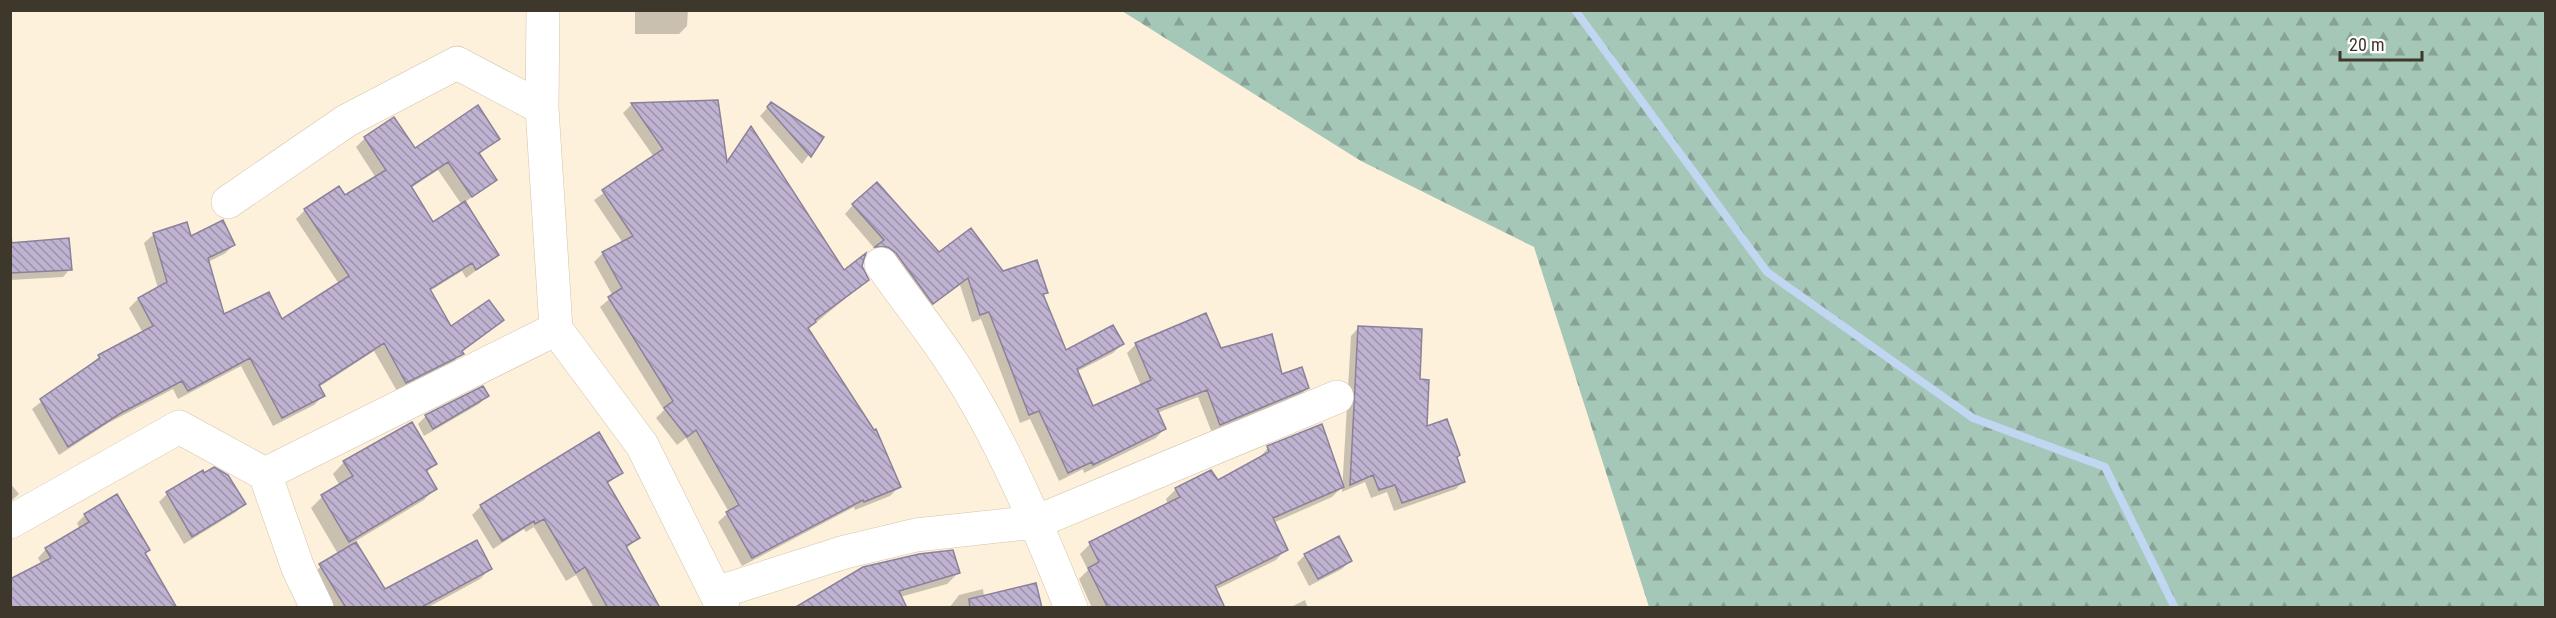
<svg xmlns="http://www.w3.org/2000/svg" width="2556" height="618" font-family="'Roboto Condensed',sans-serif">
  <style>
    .forest { fill: url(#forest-firs) }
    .shadow { fill: #0003; fill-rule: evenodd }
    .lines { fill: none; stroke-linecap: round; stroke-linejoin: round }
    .stream { stroke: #c0d6f1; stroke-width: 8 }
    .building { fill: url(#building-back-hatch); stroke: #8b819a; stroke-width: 1.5 }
    .minor-casing { stroke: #d3c4aa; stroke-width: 34 }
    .minor { stroke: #fff; stroke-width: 33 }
  </style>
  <defs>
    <pattern id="forest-firs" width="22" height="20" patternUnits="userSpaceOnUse" patternTransform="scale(1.5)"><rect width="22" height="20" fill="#a5c7b7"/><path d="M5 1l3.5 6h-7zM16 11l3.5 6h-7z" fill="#88a295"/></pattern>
    <pattern id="building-back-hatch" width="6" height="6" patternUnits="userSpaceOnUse" patternTransform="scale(1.5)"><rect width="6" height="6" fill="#bfb3d1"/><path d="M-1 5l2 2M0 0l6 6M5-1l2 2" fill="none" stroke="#9c92aa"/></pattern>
  </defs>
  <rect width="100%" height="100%" fill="#fdf1db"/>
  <path class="forest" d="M 1122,11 L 2545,11 L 2545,607 L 1649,607 L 1534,247 L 1361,161 Z"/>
  <path class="shadow" d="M 635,10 L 688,10 L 687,26 L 679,34 L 635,34 Z
    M 717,102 L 726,162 L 751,128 L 843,272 L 861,266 L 868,280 L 807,330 L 899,487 L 890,496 L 855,510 L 854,507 L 742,566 L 718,522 L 729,512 L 686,438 L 677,445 L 656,418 L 664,410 L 600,307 L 613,296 L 594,262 L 603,253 L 623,243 L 594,200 L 654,157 L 623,113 L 632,104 Z
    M 771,104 L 822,137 L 802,164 L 760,116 Z
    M 365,138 L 414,150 L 498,139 L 478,155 L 495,179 L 464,203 L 497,255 L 466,278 L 462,271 L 430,291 L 450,328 L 502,320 L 461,352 L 453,363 L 397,391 L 374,351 L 319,387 L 323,396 L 314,405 L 273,426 L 241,366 L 178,399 L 173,389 L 110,422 L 59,455 L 32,409 L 99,357 L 143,333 L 129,308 L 138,299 L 158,288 L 144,243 L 154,234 L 234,245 L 224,254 L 208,262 L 223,316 L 282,321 L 339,284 L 296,219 L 305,210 L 345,197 L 376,178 L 356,147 ZM 438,170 L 462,205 L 432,224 L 411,188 Z
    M 853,205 L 938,254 L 1003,273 L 1047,292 L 1042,297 L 1066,352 L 1122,344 L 1113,353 L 1076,372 L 1092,408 L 1141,386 L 1127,353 L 1136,344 L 1220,350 L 1308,388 L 1299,396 L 1212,433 L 1198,397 L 1157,413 L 1164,429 L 1156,438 L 1084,473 L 1083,469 L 1059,481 L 1030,419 L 1020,423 L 981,319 L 972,322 L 960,285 L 924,311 L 869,255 L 875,249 L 845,214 Z
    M 10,224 L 13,244 L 70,269 L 63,277 L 10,280 Z
    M 1359,327 L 1419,381 L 1425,429 L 1456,458 L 1464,481 L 1456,489 L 1394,511 L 1387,492 L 1371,498 L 1365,482 L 1342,492 L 1351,336 Z
    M 487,396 L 479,404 L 424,436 L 418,424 L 426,416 Z
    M 1268,448 L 1342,487 L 1332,497 L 1273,523 L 1286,549 L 1276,560 L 1215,590 L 1223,608 L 1092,608 L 1079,579 L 1088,570 L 1080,554 L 1090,544 L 1168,505 L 1166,499 L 1176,489 L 1218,482 L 1258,459 Z
    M 344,462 L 435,464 L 426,473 L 435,488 L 424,500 L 354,542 L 384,591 L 490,569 L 480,579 L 427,608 L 330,608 L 310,575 L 338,554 L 311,508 L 322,497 L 340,486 L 333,474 Z
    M 202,472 L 244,504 L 236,512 L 184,544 L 159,502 L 167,494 Z
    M 621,473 L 606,485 L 638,538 L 626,549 L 659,608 L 594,608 L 576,575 L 566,581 L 534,527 L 526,532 L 524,529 L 493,549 L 472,515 L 481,506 Z
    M 10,483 L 19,494 L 10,502 Z
    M 85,515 L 144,554 L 42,565 L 38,558 L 46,549 L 80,529 L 77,523 Z
    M 1305,555 L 1350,561 L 1342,569 L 1309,586 L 1297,563 Z
    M 958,573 L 947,584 L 900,597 L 797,608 Z
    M 983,589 L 984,597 L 1040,608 L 949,608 L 959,595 Z
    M 1305,600 L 1308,608 L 1289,608 Z"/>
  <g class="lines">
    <path class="stream" d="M 1575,10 L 1767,272 L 1973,418 L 2105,467 L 2175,608"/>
  </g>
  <path class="building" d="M 718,100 L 727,162 L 751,126 L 844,270 L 866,253 L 862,266 L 869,280 L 815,320 L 816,322 L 808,328 L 874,430 L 876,429 L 901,487 L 864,502 L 863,500 L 752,558 L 726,512 L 739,505 L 696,430 L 687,437 L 664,408 L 673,401 L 608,297 L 622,288 L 602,252 L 633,236 L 602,190 L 663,149 L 631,103 Z
    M 771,102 L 824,137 L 811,157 L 767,107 Z
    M 478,105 L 500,139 L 479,153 L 497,180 L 472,197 L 448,162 L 411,186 L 433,222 L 465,201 L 499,255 L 476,270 L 472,263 L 430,289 L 451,326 L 489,300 L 504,320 L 462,351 L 464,354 L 406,383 L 384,343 L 319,385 L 325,396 L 282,418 L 250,358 L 188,391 L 182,381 L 121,413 L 68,447 L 40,399 L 100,358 L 98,355 L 153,326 L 138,298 L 167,282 L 153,233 L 187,222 L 191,236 L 223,220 L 235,245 L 208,258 L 224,314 L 269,292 L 282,319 L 349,276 L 304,209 L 339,186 L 345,195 L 386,170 L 364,137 L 394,117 L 415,148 Z
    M 877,182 L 939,252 L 971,228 L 1003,271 L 1037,260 L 1048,293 L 1043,294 L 1066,350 L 1113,325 L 1124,344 L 1077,369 L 1093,406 L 1151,380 L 1135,343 L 1206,313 L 1221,348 L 1272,334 L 1282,374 L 1302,367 L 1309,388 L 1220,425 L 1207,390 L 1157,409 L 1166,429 L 1093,465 L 1092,462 L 1068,473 L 1039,411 L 1029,415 L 989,312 L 980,315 L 968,278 L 933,304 L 896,253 L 888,247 L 875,247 L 884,240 L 852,204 Z
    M 69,238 L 72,270 L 10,273 L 10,243 Z
    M 1358,326 L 1422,329 L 1420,379 L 1429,380 L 1427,426 L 1447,419 L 1460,455 L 1457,457 L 1465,482 L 1402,503 L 1395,485 L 1379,490 L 1373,475 L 1350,485 Z
    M 483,386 L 489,396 L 433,429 L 425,415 Z
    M 412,422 L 437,464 L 426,470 L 437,489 L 349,542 L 321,495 L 353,476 L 343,461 Z
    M 1322,424 L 1344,487 L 1273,518 L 1288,550 L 1215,586 L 1225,608 L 1108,608 L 1088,568 L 1099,562 L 1089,542 L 1180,497 L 1175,488 L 1211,470 L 1218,480 L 1269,452 L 1267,446 Z
    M 599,432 L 623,473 L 607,482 L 640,538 L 626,546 L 660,608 L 608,608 L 585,567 L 576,573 L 544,519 L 535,524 L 534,521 L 502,541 L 480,505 Z
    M 214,467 L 228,475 L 246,504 L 192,537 L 166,492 L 203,470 L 204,473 Z
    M 117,494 L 150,550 L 145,553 L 177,608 L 10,608 L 10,579 L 51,558 L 45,548 L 89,522 L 84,514 Z
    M 1339,536 L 1352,561 L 1318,579 L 1304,554 Z
    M 477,540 L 492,569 L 420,608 L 346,608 L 319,564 L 356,542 L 385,589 Z
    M 953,550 L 960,573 L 899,591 L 907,608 L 794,608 L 863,567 L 919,554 Z
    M 1036,583 L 1042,608 L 970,608 L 969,599 Z"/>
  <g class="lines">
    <g class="minor-casing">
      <path id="minor" d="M 543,10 L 542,108 L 556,329 L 642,445 L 723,608
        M 228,202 L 346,121 L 457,63 L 542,108
        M 881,264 C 904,297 929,328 951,361 C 1000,435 1038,526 1071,608
        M 265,474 L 556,329
        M 10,522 L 179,427 L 265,474 L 298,568 L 317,608
        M 716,593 L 845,552 L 916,535 L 1036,522 L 1337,397"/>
    </g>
    <use href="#minor" class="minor"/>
  </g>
  <rect width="2556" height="618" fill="none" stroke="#3d372c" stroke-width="24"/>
  <path d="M2340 51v9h82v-9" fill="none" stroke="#3d372c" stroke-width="3"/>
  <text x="2349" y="51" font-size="18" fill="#3d372c" stroke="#ffffff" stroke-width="4.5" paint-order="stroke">20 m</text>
</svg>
